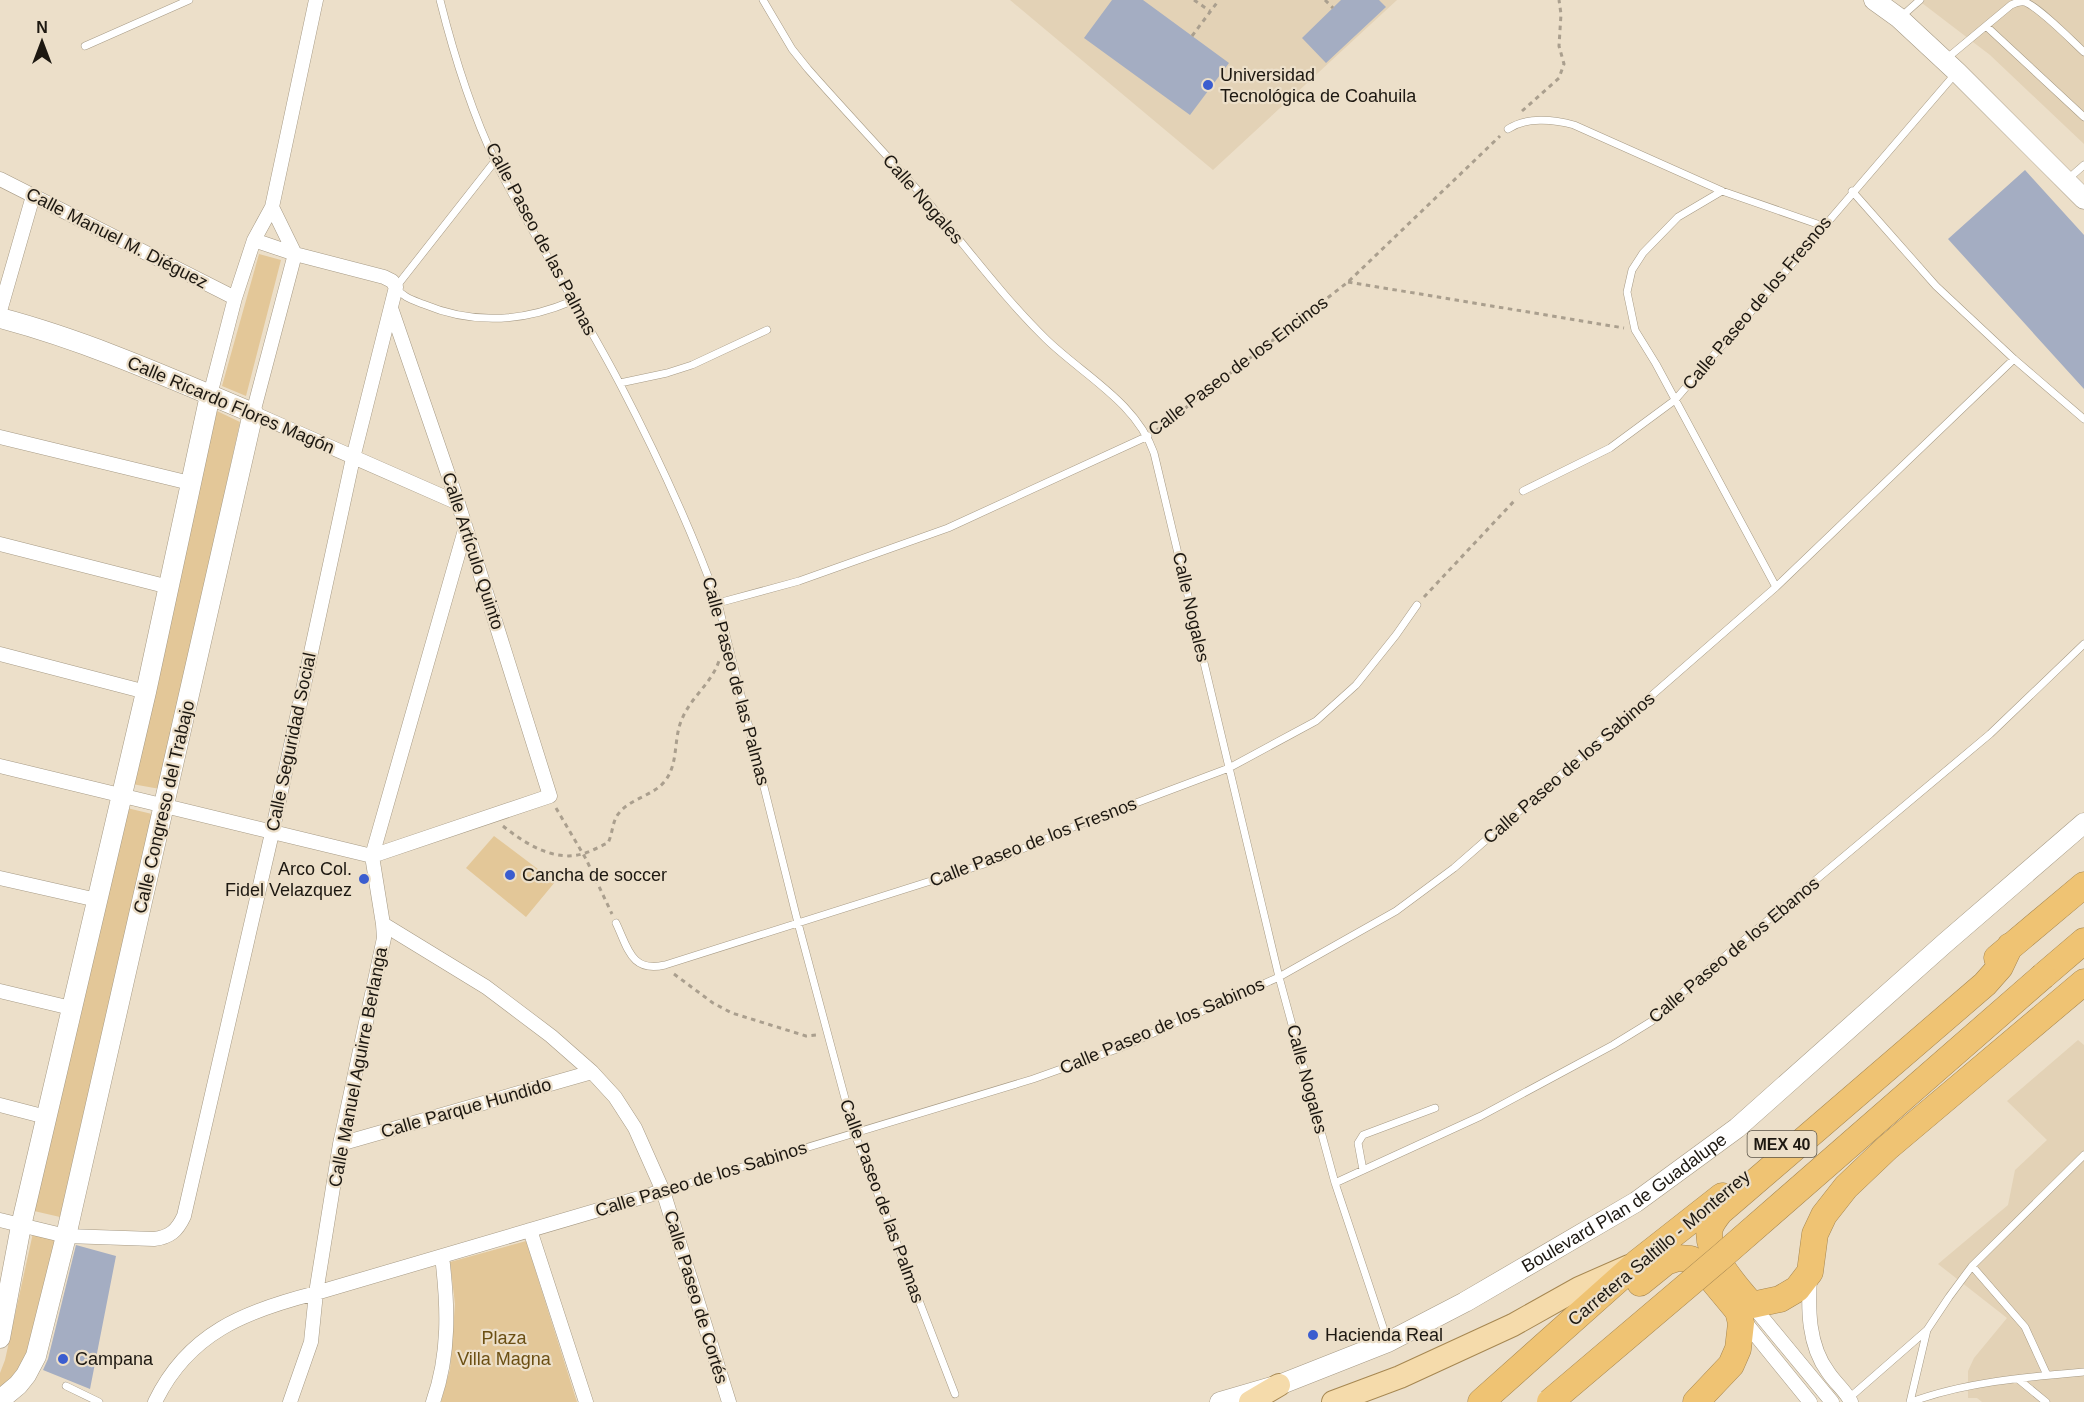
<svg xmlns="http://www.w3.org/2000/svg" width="2084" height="1402" font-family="Arial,sans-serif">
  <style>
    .built { fill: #e3d2b6 }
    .green { fill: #e3c798 }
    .building { fill: #a4adc2 }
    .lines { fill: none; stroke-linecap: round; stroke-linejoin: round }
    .lane-casing { stroke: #a69a85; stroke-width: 8 }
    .street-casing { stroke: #a69a85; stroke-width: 15 }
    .secondary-casing { stroke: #a69a85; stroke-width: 21 }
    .primary-casing { stroke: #a68751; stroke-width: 24 }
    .highway-casing { stroke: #a68751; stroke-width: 27 }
    .path { stroke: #aa9f8e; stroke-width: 3; stroke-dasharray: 4.5 4.5; stroke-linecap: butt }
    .lane { stroke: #fff; stroke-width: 7 }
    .street { stroke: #fff; stroke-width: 14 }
    .secondary { stroke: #fff; stroke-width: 20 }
    .primary { stroke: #f5dbab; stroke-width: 22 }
    .highway { stroke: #efc373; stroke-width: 26 }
    .highway-bridge-casing { stroke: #a68751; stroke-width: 27; stroke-linecap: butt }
    .highway-bridge { stroke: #efc373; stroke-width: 26 }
    .poi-dot { fill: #3b5dcf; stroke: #ecdfc9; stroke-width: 2 }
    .labels { text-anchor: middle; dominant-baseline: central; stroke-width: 4.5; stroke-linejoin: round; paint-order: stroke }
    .shield { fill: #ecdfc9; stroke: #5b5448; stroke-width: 1.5 }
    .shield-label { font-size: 16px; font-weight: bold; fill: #1d1811 }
    .poi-label { font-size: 18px; fill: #1d1811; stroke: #ecdfc9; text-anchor: start }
    .street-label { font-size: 18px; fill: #1d1811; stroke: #ecdfc9 }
    .park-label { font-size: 18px; fill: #6b4f13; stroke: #ecdfc9 }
  </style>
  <rect width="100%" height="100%" fill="#ecdfc9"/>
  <path class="built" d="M 1010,0 L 1397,0 L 1213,170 Z
    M 1918,0 L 2084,0 L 2084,144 L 1990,55 Z
    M 2078,1040 L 2084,1045 L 2084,1402 L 1982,1402 L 1977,1398 L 1968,1398 L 1968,1371 L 1974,1358 L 2007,1318 L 1938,1264 L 2008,1205 L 2015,1170 L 2047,1140 L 2007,1101 Z"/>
  <path class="green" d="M 259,254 L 281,260 L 246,396 L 222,386 Z
    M 217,411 L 240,422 L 160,789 L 132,784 Z
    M 127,808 L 152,814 L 60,1217 L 34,1211 Z
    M 494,836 L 555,882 L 526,917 L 466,868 Z
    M 33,1233 L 61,1238 L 34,1341 L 19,1371 L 0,1389 L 0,1373 L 5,1360 Z
    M 526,1241 L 577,1402 L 441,1402 L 450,1369 L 455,1304 L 450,1262 Z"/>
  <path class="building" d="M 1112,0 L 1143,0 L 1229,63 L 1190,115 L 1084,38 Z
    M 1341,0 L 1379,0 L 1386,7 L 1326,63 L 1302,38 Z
    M 2025,170 L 2084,235 L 2084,389 L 1948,239 Z
    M 76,1245 L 116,1256 L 90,1389 L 43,1370 L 48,1359 Z"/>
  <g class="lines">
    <g class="lane-casing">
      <path id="lane" d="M 440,0 C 454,56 471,111 496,163 C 534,239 581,309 620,384 C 657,455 691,528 718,603 L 798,923 L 854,1132 L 955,1394
        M 763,0 L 792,49 L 808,69 C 845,111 884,152 921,194 C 963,242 1000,294 1046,339 C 1083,375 1136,402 1154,453 L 1279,977 L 1335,1183 L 1387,1339
        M 1902,16 L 1920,0
        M 1986,26 L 2084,117
        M 85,46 L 189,0
        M 1946,59 L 2011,5 C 2015,3 2020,1 2025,2 C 2040,8 2071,40 2084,52
        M 1508,129 C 1526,117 1553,119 1574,125 L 1722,191 L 1823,226
        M 495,161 L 396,287 C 402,297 413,300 423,304 C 473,325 523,322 572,301
        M 2068,179 L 2084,165
        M 1722,191 L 1678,217 L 1643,253 L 1632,270 L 1627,292 L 1635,330 L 1656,364 L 1776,587
        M 1852,191 L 1936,286 L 2014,359 L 2084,419
        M 620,383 L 667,373 L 692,365 L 767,330
        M 1523,491 L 1610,448 L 1675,400 L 1956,73
        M 718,603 L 799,581 L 948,528 L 1148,436
        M 616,923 C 628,948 631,973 665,965 L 997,860 L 1080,824 L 1229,768 L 1316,721 L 1356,685 L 1396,635 L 1417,605
        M 1363,1170 L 1358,1143 L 1363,1135 L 1435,1108
        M 1335,1183 L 1481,1116 L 1613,1045 L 1652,1021 L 1694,982 L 1990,734 L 2084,644
        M 663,1191 L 1033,1079 L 1120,1048 L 1279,977 L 1396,911 L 1454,868 L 1776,587 L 2014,359
        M 1972,1266 L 2025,1327 L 2047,1375
        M 2018,1379 L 2046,1402
        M 66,1386 L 99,1402
        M 1848,1399 L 1927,1330 L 1949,1297 L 1972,1266 L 2084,1155
        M 1910,1402 L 1927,1330
        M 1911,1402 C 1965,1382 2026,1377 2084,1372"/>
    </g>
    <g class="street-casing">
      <path id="street" d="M 0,179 L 235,298
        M 272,207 L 295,254 L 253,413 L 458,503
        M 0,311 L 33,196
        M 210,395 L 235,298 L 254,240 L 272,207 L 316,0
        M 0,437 L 190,483
        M 0,544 L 169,587
        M 0,654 L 146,692
        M 0,766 L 372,856 L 550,796 L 458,503 L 391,308
        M 0,878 L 97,900
        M 383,924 L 486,987 L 551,1036 L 592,1072 L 615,1097 L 635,1128 L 663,1191 L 729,1402
        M 0,991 L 71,1008
        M 0,1105 L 46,1117
        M 340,1144 L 592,1072
        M 0,1220 L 66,1236 L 154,1239 C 170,1237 177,1231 184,1216 L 272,833 L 353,458 L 396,287 L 392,281 L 384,277 L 295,254 L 254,240
        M 530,1230 L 586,1402
        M 1810,1277 C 1808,1309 1808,1345 1828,1372 C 1835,1383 1846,1391 1851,1402
        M 1752,1305 L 1832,1402
        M 1741,1317 L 1810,1402
        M 155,1402 C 188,1333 245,1311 316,1293 L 663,1191
        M 290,1402 L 311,1342 L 316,1293 L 340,1144 L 384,938 L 383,924 L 372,856 L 465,530
        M 433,1402 C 450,1354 448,1306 442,1256"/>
    </g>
    <g class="secondary-casing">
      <g id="secondary">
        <path d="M 1874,0 L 1899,18 L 1957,72 L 2084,199"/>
        <path d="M 0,318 C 87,341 170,378 253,413 L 66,1236 L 36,1356 L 26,1375 L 18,1385 L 0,1400"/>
        <path d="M 0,1338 L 21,1226 L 146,692 L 210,395"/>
        <path id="s1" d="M 1220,1402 L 1279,1385 L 1388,1342 L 1465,1302 L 1636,1202 L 1737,1128 L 1945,943 L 2084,823"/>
      </g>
    </g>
    <g class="primary-casing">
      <path id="primary" d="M 1250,1402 L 1279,1385
        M 1333,1402 L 1400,1377 L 1513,1325 L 1579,1288 L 1629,1266"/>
    </g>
    <g class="highway-casing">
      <path id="highway" d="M 2010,946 L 2000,967 L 1985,984 L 1720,1212 C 1716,1217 1712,1222 1710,1228 C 1704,1252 1737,1288 1752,1305 L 1780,1299 L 1797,1289 L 1810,1272 L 1815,1234 L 1824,1215 L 1846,1187 L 1887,1148 L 2084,982
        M 1997,958 L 2084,885
        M 2043,976 L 2084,941
        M 1640,1283 L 1666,1262 L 1678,1258 L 1691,1259 L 1704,1270 L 1738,1311 L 1741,1323 L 1738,1349 L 1731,1365 L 1696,1402
        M 1481,1402 L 1638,1262 L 1722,1196"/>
    </g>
    <path class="path" d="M 1194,0 L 1210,11
      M 1325,0 L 1333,8
      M 1192,36 L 1219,0
      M 1522,111 L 1559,78 L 1564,64 L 1559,46 L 1561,14 L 1559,0
      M 1348,282 L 1624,328
      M 1157,430 L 1348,282 L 1500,136
      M 1424,597 L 1516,499
      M 556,808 L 586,859 L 612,914
      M 503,826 C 524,843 554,862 582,854 C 591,852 600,846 608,843 C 613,833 612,821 619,813 C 631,798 653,796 665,781 C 679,763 673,739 682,719 C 691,697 711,684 719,661
      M 674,974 L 713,1003 L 732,1013 L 806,1036 L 817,1035"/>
    <use href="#lane" class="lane"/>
    <use href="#street" class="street"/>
    <use href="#secondary" class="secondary"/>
    <use href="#primary" class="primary"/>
    <use href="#highway" class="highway"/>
    <g class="highway-bridge-casing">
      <path id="highway-bridge" d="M 1550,1402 L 1721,1257 L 2043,976"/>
    </g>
    <use href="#highway-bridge" class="highway-bridge"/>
  </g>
  <g class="poi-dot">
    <circle cx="1208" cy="85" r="6"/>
    <circle cx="510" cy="875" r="6"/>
    <circle cx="364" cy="879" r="6"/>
    <circle cx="1313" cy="1335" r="6"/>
    <circle cx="63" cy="1359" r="6"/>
  </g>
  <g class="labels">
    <rect class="shield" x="1747.5" y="1131" width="69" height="26" rx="4.5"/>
    <g class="shield-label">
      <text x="1782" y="1144">MEX 40</text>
    </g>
    <g class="poi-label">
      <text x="1220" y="75">Universidad<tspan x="1220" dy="21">Tecnológica de Coahuila</tspan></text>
      <text x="352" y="869" text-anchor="end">Arco Col.<tspan x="352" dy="21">Fidel Velazquez</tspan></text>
      <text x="522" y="875">Cancha de soccer</text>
      <text x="1325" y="1335">Hacienda Real</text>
      <text x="75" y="1359">Campana</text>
    </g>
    <g class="street-label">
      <text transform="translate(923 199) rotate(49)">Calle Nogales</text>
      <text transform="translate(117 238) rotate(27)">Calle Manuel M. Diéguez</text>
      <text transform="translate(541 239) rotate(62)">Calle Paseo de las Palmas</text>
      <text transform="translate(1757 303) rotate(-50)">Calle Paseo de los Fresnos</text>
      <text transform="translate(1238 366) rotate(-37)">Calle Paseo de los Encinos</text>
      <text transform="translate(231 405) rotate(23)">Calle Ricardo Flores Magón</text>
      <text transform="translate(473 551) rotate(72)">Calle Artículo Quinto</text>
      <text transform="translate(1191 607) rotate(77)">Calle Nogales</text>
      <text transform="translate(736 681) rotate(75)">Calle Paseo de las Palmas</text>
      <text transform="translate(291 742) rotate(-78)">Calle Seguridad Social</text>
      <text transform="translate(1569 768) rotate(-41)">Calle Paseo de los Sabinos</text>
      <text transform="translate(164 807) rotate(-77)">Calle Congreso del Trabajo</text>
      <text transform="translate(1033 842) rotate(-21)">Calle Paseo de los Fresnos</text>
      <text transform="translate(1734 950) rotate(-40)">Calle Paseo de los Ebanos</text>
      <text transform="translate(1162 1026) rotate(-23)">Calle Paseo de los Sabinos</text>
      <text transform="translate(358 1067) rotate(-79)">Calle Manuel Aguirre Berlanga</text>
      <text transform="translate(1307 1079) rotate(75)">Calle Nogales</text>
      <text transform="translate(466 1108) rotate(-16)">Calle Parque Hundido</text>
      <text transform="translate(701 1179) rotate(-17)">Calle Paseo de los Sabinos</text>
      <text transform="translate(882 1201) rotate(70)">Calle Paseo de las Palmas</text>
      <text stroke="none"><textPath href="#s1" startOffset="453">Boulevard Plan de Guadalupe</textPath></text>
      <text transform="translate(1659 1248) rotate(-40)">Carretera Saltillo - Monterrey</text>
      <text transform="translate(696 1297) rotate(73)">Calle Paseo de Cortés</text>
    </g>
    <g class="park-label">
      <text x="504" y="1338">Plaza<tspan x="504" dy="21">Villa Magna</tspan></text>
    </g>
  </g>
  <g transform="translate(42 42)" stroke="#ecdfc9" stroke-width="4.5" paint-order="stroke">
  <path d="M0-4.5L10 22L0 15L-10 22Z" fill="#1d1811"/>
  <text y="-9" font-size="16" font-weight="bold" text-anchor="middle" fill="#1d1811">N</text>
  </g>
</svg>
